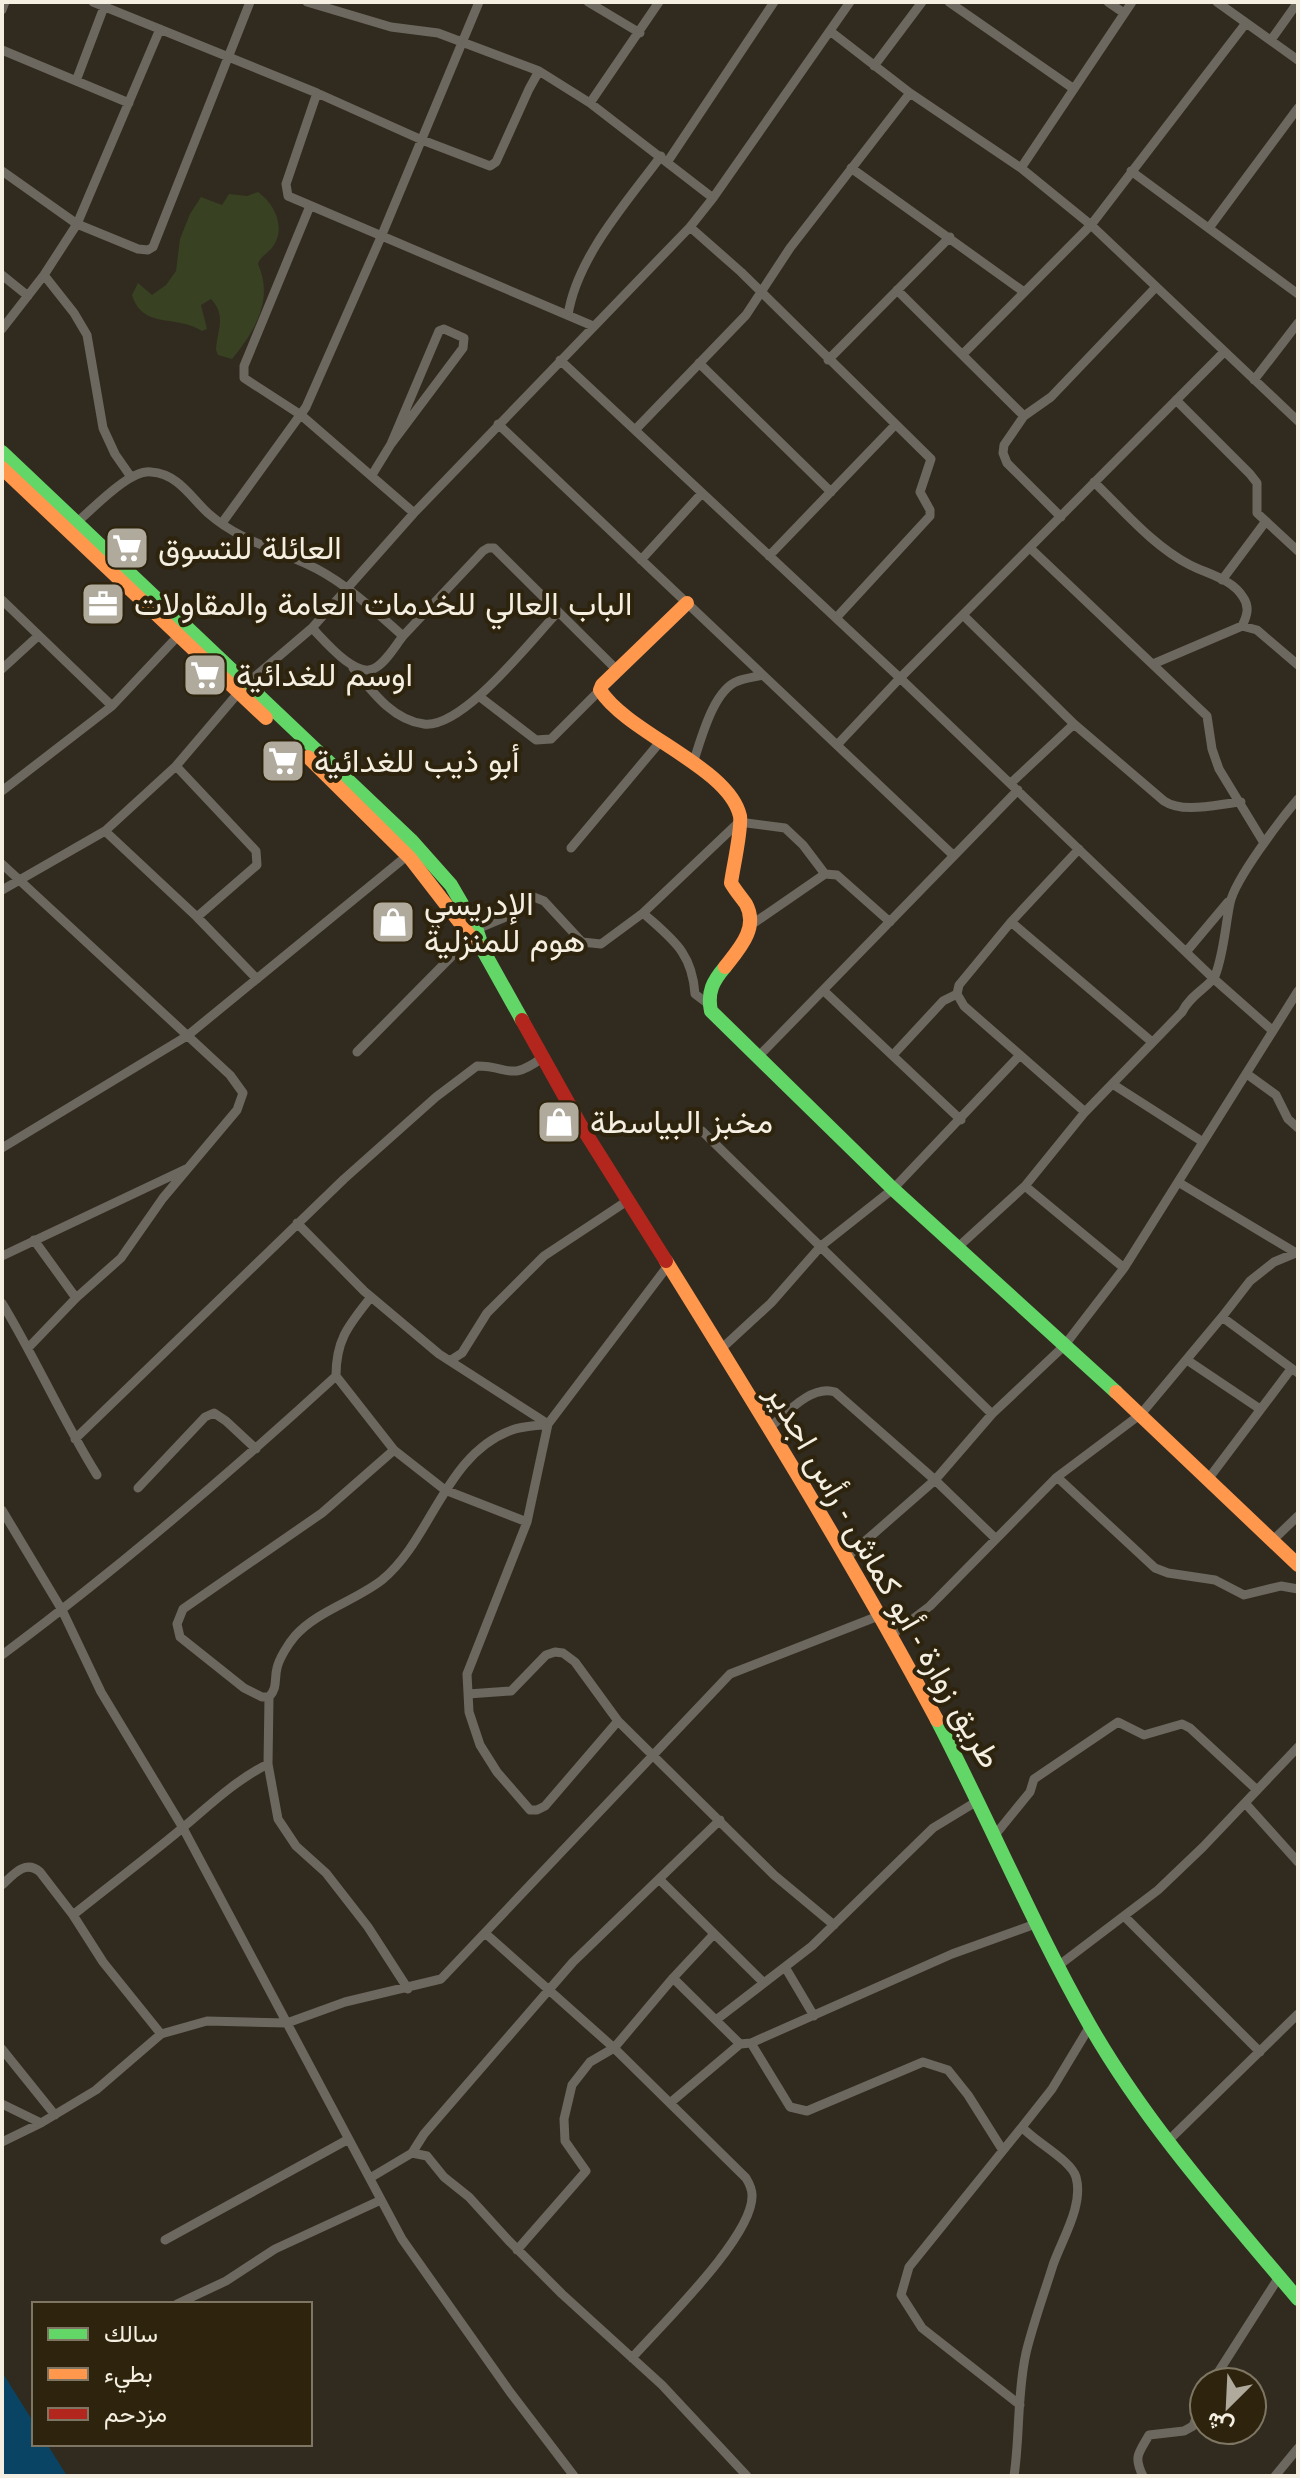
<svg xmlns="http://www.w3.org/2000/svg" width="1300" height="2478" font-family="Jost,Vazirmatn,sans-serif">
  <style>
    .green { fill: #384122 }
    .water { fill: #0a4464 }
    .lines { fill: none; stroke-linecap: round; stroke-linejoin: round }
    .street { stroke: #6c685f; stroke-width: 9 }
    .fast { stroke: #63d668; stroke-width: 14 }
    .slow { stroke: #ff974d; stroke-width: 14 }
    .jam { stroke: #b3261e; stroke-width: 14 }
    .labels { text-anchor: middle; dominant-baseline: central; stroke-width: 8; stroke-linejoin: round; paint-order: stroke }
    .poi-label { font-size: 32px; fill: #f5efe1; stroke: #2e240e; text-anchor: start }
    .street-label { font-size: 32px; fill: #f5efe1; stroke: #2e240e }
  </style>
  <rect width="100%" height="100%" fill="#312b1f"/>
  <path class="green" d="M 258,192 C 276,205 287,230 271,249 C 265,255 261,256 258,264 C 274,299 255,331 232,359 L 218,355 L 216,350 C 217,330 227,316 211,299 L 201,305 L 207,329 L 202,331 C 176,314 143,330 132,295 L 138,283 L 152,295 L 166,285 L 176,271 L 180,239 L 190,214 L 201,197 L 222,205 L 229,194 L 247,196 Z"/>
  <path class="water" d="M 2,2372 L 34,2423 L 34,2444 L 47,2444 L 67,2476 L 2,2476 Z"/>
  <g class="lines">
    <path class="street" d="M 93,2 L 317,93 L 422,140 L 490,166 L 496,162 L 529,89 L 539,71
      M 307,2 L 391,27 L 438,33 L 539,71 L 590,103 L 713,198
      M 588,2 L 640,33
      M 949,2 L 1074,89
      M 1108,2 L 1124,13
      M 1217,2 L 1298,60
      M 2,10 L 5,2
      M 830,31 L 910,93 L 1021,168 L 1091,225 L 1298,421
      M 1271,40 L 1298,2
      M 2,50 L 129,103
      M 874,66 L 922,2
      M 76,81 L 104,7
      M 317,93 L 286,184 L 288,196 L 593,326
      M 590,103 L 659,2
      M 668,161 L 774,2
      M 851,168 L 1024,292
      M 1021,168 L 1132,2
      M 2,171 L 77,224 L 138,249 L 148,250 L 153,247 L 250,2
      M 1131,171 L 1298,294
      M 310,206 L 244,366 L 244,378 L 301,415 L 414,513
      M 690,227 L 741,272 L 931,459 L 920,492 L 930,510 L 930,516 L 836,618
      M 1209,228 L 1298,108
      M 2,275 L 28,296
      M 44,275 L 74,313 L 87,335 L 103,428 L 115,454 L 131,477
      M 897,290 L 1024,416
      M 568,315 C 577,257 627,202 661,156
      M 2,329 L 44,275 L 77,224 L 160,29
      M 963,354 L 1091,225 L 1246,23
      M 560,360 L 900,678 L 1214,979 L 1273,1031
      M 828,360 L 950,237
      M 699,363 L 831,492
      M 1254,380 L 1298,323
      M 1176,400 L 1250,474 L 1257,483 L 1257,513 L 1298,551
      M 498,424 L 954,856
      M 635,430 L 746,315 L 790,248 L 910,93
      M 372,475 L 391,444 L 463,348 L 464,338 L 444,329 L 439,331 L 391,444
      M 1094,482 C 1124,511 1153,546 1190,565 C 1208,574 1232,579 1243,597 C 1250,607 1247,616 1242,626
      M 1061,517 L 1007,463 L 1003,453 L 1004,445 L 1024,416 L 1051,397 L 1156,287
      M 77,522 C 94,508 130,469 151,472 C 179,474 191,498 209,514 C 241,542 280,550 317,569 C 349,586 376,612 403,636 L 483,551 L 488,548 L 494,548 L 617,670
      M 222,523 L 306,407 L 381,237 L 479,2
      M 1030,548 L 1207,716 L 1212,749 L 1219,769 L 1264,843
      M 769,556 L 895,425
      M 641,560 L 702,493
      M 1222,580 L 1266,521
      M 2,600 L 112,706
      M 963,615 L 1074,724 L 1164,801 C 1183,814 1218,804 1241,802
      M 312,628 C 324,640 354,677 373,669 C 385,664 395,646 403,636
      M 1153,664 L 1242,626 L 1257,630 L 1298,665
      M 353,668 C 371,690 392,720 424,724 C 463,729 531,640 558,612
      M 2,669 L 38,636
      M 480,697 L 536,740 L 551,739 L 600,690
      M 837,745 L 900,678 L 1224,352
      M 693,763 C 701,740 713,690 738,681 C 745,678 755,677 763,675
      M 176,766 L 256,851 L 257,865 L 197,917
      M 1011,783 L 1074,724
      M 2,791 L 112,706 L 178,636
      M 105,831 L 197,917 L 257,979
      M 571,848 L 660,742
      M 1079,849 L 1011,922 L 1152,1042
      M 2,864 L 230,1075 L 243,1093 L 237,1110 L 163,1198 L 121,1258 L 76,1298 L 29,1347
      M 2,890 L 105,831 L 176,766 L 245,685 L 312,628 L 414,513 L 690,227 L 713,198 L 850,2
      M 643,913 C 673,940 692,952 695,994 L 707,1003
      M 1011,922 L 959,985 L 957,994 L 964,1006 L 1085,1112
      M 751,925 L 825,874 L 837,875 L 890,922
      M 1186,952 L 1228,902
      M 823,990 L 961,1120
      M 357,1052 L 452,956 L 467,933 L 508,916 L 531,896 L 544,901 L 582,942 L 601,944 L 643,913 L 739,822 L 785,828 L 803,845 L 825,874
      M 893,1055 L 943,1001 L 957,994
      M 757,1058 L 1018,790
      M 1247,1074 L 1276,1095 L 1288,1119 L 1298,1128
      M 1114,1085 L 1203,1142
      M 702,1131 L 992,1414
      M 2,1148 L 187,1036 L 408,855
      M 1178,1182 L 1298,1254
      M 1025,1186 L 1085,1112 L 1182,1012 C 1190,995 1210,986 1215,976 C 1224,953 1225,927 1230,903 C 1235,879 1281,819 1298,799
      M 297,1223 L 364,1291 L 439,1354 L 548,1424 C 536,1426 523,1426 512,1430 C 445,1454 432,1539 382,1580 C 355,1601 317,1611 295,1636 C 288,1644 279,1659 277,1668 C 274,1679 278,1688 269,1697 L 268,1764 L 278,1819 L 296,1846 L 326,1873 L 368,1927 L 408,1989
      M 34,1240 L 76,1298
      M 957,1248 L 1025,1186 L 1124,1268
      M 2,1256 L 188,1168
      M 2,1303 C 36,1359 62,1419 97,1475
      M 1222,1317 L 1250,1281 L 1274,1262 L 1298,1252
      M 720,1350 L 771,1303 L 821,1246 L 893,1189 L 1020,1055
      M 451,1360 L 462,1353 L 487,1313 L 544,1256 L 627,1201
      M 1187,1360 L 1260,1409
      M 336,1376 C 336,1339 349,1325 371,1297
      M 768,1429 C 785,1415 811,1384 835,1392 L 935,1480 L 996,1539
      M 75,1439 L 344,1179 L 436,1097 L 477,1066 C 510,1066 509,1082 542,1058
      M 1057,1477 L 1155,1568 L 1168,1573 L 1215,1580 L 1244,1595 L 1281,1586 L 1298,1589
      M 1209,1478 L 1291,1369
      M 138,1488 L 205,1417 L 214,1413 L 226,1421 L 256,1449
      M 2,1510 L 62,1610 L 101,1692 L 183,1828 L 402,2239 L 510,2392 L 574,2476
      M 1272,1541 L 1298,1516
      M 847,1557 L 935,1480 L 992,1414 L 1064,1346 L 1124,1268 L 1298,991
      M 893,1634 L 930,1606 L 1057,1477 L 1141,1414 L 1222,1317 L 1298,1373
      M 2,1655 C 119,1568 229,1474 336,1376 L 394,1450 L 445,1490 L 527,1522
      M 468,1694 L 511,1691 L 546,1655 L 555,1652 L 563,1653 L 575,1662 L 618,1721 L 774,1875 L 834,1925
      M 269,1697 L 262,1697 L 244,1688 L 180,1637 L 177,1624 L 183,1609 L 322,1513 L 394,1450
      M 618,1721 L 545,1806 L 537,1810 L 530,1810 L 497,1772 L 480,1745 L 469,1712 L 467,1674 L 527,1522 L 548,1424 L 667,1267
      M 1245,1803 L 1298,1862
      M 995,1835 L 1030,1792 L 1034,1779 L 1118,1722 L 1144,1735 L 1182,1724 L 1190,1728 L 1257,1790
      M 659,1879 L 764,1983
      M 2,1885 C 13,1875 25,1859 40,1872 L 73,1915 L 103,1962 L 161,2034
      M 73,1915 C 108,1887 145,1859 180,1830 C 209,1806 234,1781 268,1764
      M 1125,1917 L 1260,2052
      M 485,1933 L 614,2048 L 746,2178 C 749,2183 752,2188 752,2195 C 754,2236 661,2325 632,2358
      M 1058,1966 L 1158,1890 L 1203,1847 L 1298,1747
      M 785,1967 L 814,2016
      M 673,1978 L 714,1934
      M 716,2020 L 812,1946 L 933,1828 L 979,1800
      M 751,2043 L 790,2107 L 807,2111 L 923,2062 L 948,2070 L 968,2095 L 1002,2149
      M 2,2049 L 55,2115
      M 670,2103 L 740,2044 L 751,2043 L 952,1954 L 1038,1923
      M 2,2104 L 41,2123
      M 1168,2141 L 1298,2014
      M 2,2142 L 41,2123 L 96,2090 L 161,2034 L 207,2021 L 287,2023 L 345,2002 L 441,1979 L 730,1674 L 881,1615
      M 412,2153 L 424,2134 L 573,1962 L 720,1820
      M 370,2178 L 412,2153 L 427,2156 L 444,2177 L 469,2197 L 509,2241 L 562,2294 L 662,2385 L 747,2476
      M 165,2240 L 347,2140
      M 517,2250 L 586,2171 L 565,2141 L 564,2119 L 572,2085 L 590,2062 L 614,2048 L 673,1978 L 740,2044
      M 177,2304 L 226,2281 L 275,2249 L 381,2200
      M 1212,2382 L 1279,2277
      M 1020,2405 L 922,2328 L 901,2295 L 909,2267 L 1022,2127
      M 1014,2476 C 1020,2436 1017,2393 1026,2353 C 1033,2324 1044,2294 1053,2265 C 1062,2239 1084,2205 1076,2177 C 1071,2160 1035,2142 1022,2127 L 1052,2089 L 1090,2026
      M 1143,2476 C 1133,2456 1139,2453 1149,2435 L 1184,2431 L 1193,2426 L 1204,2398
      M 1275,2476 L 1298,2448"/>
    <path class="fast" d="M 2,452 L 411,840 L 451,885 L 476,928 L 484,952 L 522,1020
      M 725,967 C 713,981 707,992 711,1011 L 893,1189 L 1116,1392
      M 937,1720 C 989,1820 1033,1925 1089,2024 C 1146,2124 1224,2211 1298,2299"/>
    <path class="slow" d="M 2,468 L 266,718
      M 687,603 L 602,685 L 600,690 C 628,734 729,767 740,816 C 742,829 733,868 731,883 C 735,890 741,897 746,904 C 759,928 739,949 725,967
      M 308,757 L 410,858 L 478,946
      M 666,1261 C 760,1412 853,1563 937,1720
      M 1116,1392 L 1298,1565"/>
    <path class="jam" d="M 522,1020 L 580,1124 L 666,1261"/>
  </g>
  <defs>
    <g id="supermarket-square" transform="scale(2.3)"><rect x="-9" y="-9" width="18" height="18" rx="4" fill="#b0aa9d" stroke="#2e240e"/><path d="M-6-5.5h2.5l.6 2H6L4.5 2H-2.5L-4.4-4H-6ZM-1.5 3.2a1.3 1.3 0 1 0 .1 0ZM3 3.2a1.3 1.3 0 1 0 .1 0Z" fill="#fff"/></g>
    <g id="office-square" transform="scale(2.3)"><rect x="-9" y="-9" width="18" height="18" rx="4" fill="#b0aa9d" stroke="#2e240e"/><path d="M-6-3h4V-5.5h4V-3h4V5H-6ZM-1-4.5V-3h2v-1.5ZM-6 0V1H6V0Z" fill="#fff"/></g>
    <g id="shop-square" transform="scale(2.3)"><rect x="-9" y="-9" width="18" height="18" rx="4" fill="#b0aa9d" stroke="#2e240e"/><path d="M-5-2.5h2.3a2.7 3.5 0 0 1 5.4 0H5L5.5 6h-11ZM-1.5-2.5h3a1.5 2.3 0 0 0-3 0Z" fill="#fff"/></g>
  </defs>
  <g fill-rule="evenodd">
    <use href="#supermarket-square" x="127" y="548"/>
    <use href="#office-square" x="103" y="604"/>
    <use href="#supermarket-square" x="205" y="675"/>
    <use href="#supermarket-square" x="283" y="761"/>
    <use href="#shop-square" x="393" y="922"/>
    <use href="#shop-square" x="559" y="1122"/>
  </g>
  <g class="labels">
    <g class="poi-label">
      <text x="158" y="548">العائلة للتسوق</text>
      <text x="134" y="604">الباب العالي للخدمات العامة والمقاولات</text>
      <text x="236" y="675">اوسم للغدائية</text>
      <text x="314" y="761">أبو ذيب للغدائية</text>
      <text x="424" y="904">الإدريسي<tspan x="424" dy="37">هوم للمنزلية</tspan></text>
      <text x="590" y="1122">مخبز البياسطة</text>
    </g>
    <g class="street-label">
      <text transform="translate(884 1576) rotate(60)">طريق زوارة - أبو كماش - رأس اجدير</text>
    </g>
  </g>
  <rect width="1300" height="2478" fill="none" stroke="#f5efe1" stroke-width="8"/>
  <rect x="32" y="2302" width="280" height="144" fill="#2e240e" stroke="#7e7562" stroke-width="2"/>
  <rect x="48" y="2328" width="40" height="12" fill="#63d668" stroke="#7e7562" stroke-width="2"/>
  <text x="104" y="2342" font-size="24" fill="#f5efe1">سالك</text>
  <rect x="48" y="2368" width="40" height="12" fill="#ff974d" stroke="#7e7562" stroke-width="2"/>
  <text x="104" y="2382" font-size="24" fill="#f5efe1">بطيء</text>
  <rect x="48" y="2408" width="40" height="12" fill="#b3261e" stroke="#7e7562" stroke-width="2"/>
  <text x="104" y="2422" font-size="24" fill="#f5efe1">مزدحم</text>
  <g transform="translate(1228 2406) rotate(204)"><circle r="38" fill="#2e240e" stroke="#7e7562" stroke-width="2"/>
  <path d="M0-6L14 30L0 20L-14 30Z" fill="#b0aa9d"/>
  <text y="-12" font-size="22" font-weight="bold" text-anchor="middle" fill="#f5efe1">ش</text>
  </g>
</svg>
